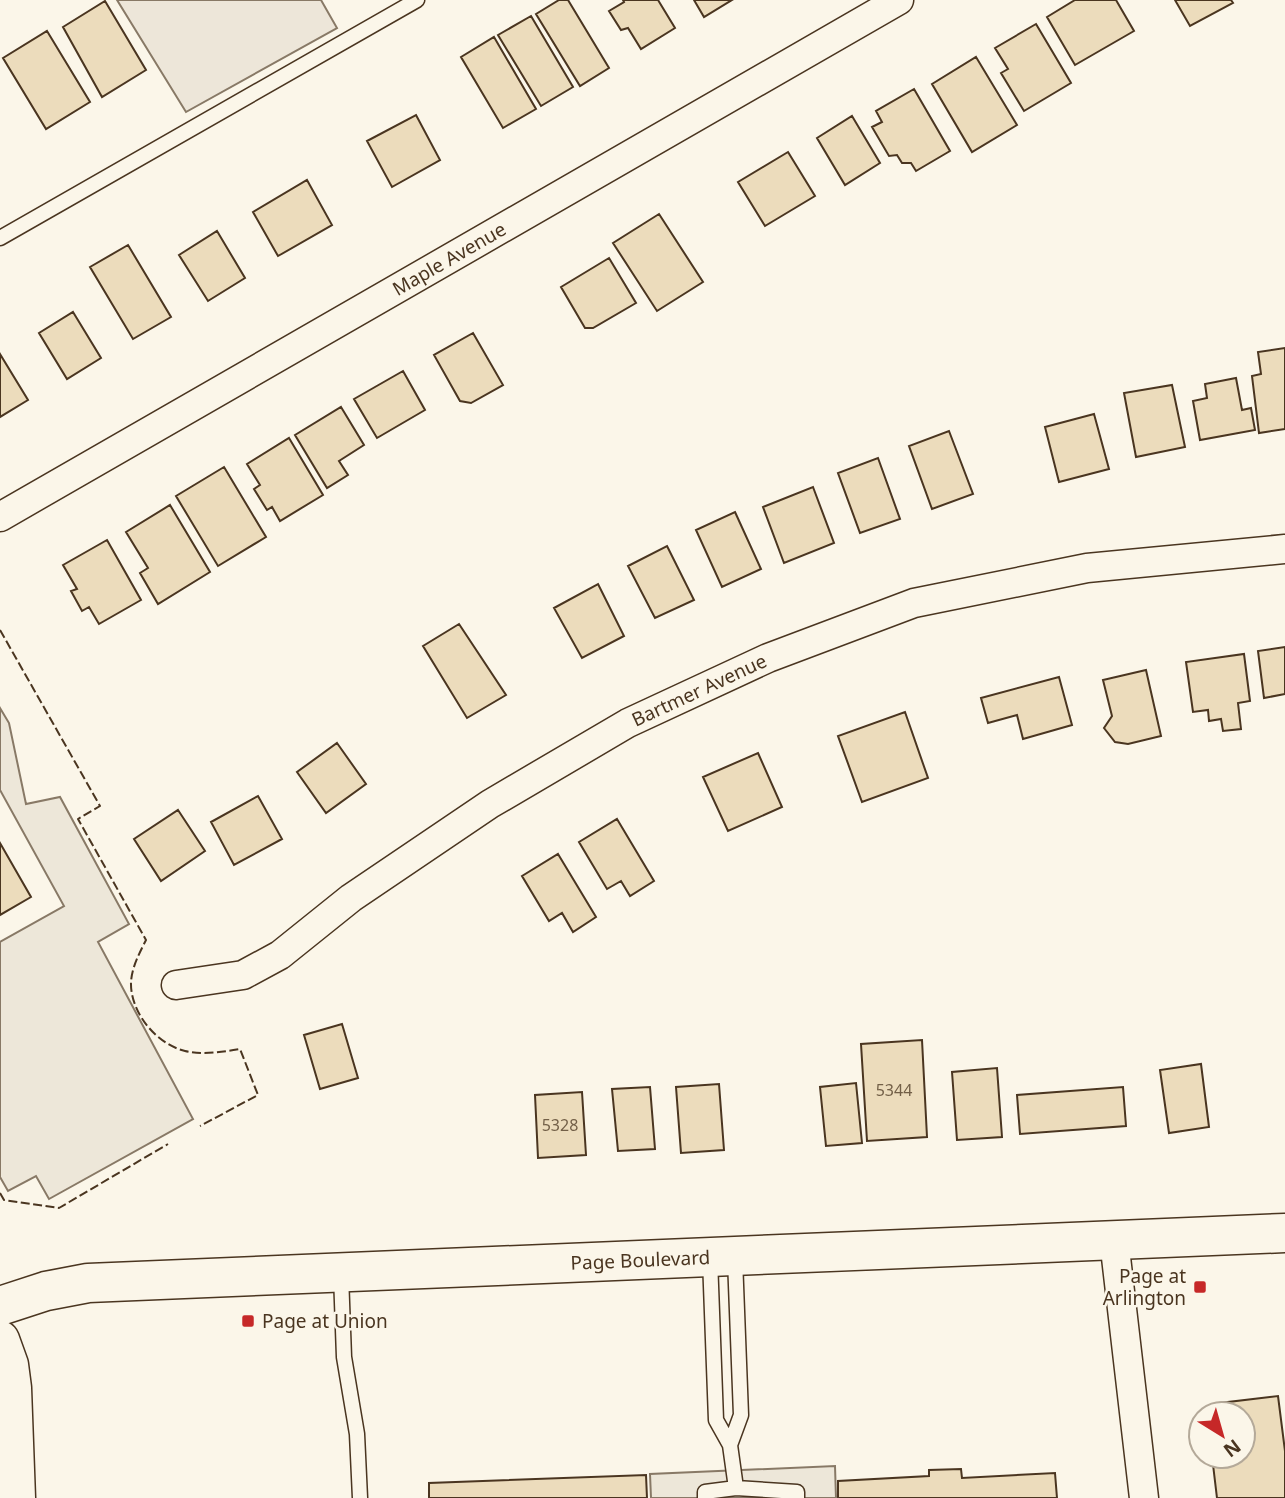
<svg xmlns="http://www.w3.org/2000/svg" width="1285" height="1498" font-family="'Noto Sans',sans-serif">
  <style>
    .green { fill: #ede6d9; stroke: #887966; stroke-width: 2 }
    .parking { fill: #ede7d9; stroke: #887966; stroke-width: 2 }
    .building { fill: #ecdcbc; stroke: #4a3520; stroke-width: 2 }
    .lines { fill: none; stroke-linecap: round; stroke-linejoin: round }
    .service-casing { stroke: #4a3520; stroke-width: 17 }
    .minor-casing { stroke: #4a3520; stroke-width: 31 }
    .secondary-casing { stroke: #4a3520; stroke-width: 41 }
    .primary-casing { stroke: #4a3520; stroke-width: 41 }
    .service { stroke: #fbf6e9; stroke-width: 14 }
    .minor { stroke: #fbf6e9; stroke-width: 28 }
    .secondary { stroke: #fbf6e9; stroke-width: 38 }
    .primary { stroke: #fbf6e9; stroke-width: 38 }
    .fence { stroke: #4a3520; stroke-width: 2; stroke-dasharray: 9 3.5; stroke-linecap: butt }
    .poi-dot { fill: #c62828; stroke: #fbf6e9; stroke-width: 2.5 }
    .labels { text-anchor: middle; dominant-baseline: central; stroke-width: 5; stroke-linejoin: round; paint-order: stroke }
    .number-label { font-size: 16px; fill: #725f47 }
    .street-label { font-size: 19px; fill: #4a3520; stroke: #fbf6e9 }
    .poi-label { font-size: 19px; fill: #4a3520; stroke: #fbf6e9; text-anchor: end }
  </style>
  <rect width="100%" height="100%" fill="#fbf6e9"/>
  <path class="green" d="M 117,0 L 321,0 L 337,28 L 186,112 Z"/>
  <path class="parking" d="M 0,708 L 9,723 L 26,804 L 60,797 L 129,924 L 98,942 L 193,1119 L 49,1199 L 36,1176 L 8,1191 L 0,1177 L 0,942 L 64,906 L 0,790 Z
    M 835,1466 L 836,1498 L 651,1498 L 650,1474 Z"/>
  <path class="building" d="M 559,0 L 568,0 L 609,68 L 580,86 L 536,14 Z
    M 623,0 L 658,0 L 675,28 L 641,49 L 628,28 L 621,30 L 609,11 L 624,2 Z
    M 694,0 L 732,0 L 704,17 Z
    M 1075,0 L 1116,0 L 1134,31 L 1075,65 L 1047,17 Z
    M 1175,0 L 1231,0 L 1233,3 L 1190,26 Z
    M 105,1 L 146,70 L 102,97 L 63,27 Z
    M 531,16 L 573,87 L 541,106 L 498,35 Z
    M 1036,24 L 1071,83 L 1024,111 L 1001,73 L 1008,69 L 995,48 Z
    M 47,31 L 90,102 L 46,129 L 3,58 Z
    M 494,37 L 536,109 L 503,128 L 461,57 Z
    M 976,57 L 1017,125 L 972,152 L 932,84 Z
    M 914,89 L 950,151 L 916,171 L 911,163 L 902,163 L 897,155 L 889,156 L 872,127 L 882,122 L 876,111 Z
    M 416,115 L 440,160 L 392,187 L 367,141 Z
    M 852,116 L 880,163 L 845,185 L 817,138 Z
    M 788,152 L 815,196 L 765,226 L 738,182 Z
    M 307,180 L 332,225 L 278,256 L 253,212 Z
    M 659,214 L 703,282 L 657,311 L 613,243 Z
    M 217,231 L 245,278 L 208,301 L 179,255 Z
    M 128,245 L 171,317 L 133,339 L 90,267 Z
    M 609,258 L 636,303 L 593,328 L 585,328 L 561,287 Z
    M 73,312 L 101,358 L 67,379 L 39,333 Z
    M 473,333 L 503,385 L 471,403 L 460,401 L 434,355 Z
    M 1285,348 L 1285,429 L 1259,433 L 1252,376 L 1261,374 L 1258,352 Z
    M 0,354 L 28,400 L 0,417 Z
    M 403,371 L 425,410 L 377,438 L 354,399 Z
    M 1236,378 L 1242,410 L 1251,408 L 1255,430 L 1200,440 L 1193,401 L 1207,398 L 1205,384 Z
    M 1172,385 L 1185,447 L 1136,457 L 1124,393 Z
    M 341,407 L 364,445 L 339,461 L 348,475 L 327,488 L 295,435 Z
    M 1094,414 L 1109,469 L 1059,482 L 1045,427 Z
    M 949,431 L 973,494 L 932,509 L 909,446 Z
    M 289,438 L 323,495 L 280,521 L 272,507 L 267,510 L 254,489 L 260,485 L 247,464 Z
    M 878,458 L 900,519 L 860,533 L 838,473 Z
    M 224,467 L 266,537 L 218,566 L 176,496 Z
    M 813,487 L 834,543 L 784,563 L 763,507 Z
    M 170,505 L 210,572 L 158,604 L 140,573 L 148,568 L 126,532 Z
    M 735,512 L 761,569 L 722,587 L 696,530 Z
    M 107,540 L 141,600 L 99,624 L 89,607 L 82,611 L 71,591 L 77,589 L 63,565 Z
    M 667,546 L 694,600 L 655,618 L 628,566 Z
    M 598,584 L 624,636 L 582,658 L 554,608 Z
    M 459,624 L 506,695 L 467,718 L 423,646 Z
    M 1285,647 L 1285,694 L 1264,698 L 1258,651 Z
    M 1244,654 L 1250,701 L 1238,703 L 1241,729 L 1223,731 L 1221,719 L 1209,721 L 1208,710 L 1193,712 L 1186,662 Z
    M 1146,670 L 1161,736 L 1128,744 L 1115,742 L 1104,728 L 1112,716 L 1103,680 Z
    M 1059,677 L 1072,725 L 1023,739 L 1017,715 L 988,723 L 981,698 Z
    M 905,712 L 928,778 L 862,802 L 838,736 Z
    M 337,743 L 366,784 L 326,813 L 297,772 Z
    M 758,753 L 782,807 L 728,831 L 703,777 Z
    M 258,796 L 282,839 L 234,865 L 211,822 Z
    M 178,810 L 205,851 L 161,881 L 134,839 Z
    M 617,819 L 654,881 L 630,896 L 621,881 L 607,889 L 579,842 Z
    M 0,843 L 31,897 L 0,915 Z
    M 558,854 L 596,917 L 573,932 L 562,913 L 549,921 L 522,876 Z
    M 342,1024 L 358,1078 L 320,1089 L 304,1035 Z
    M 922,1040 L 927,1137 L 867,1141 L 861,1044 Z
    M 1201,1064 L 1209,1127 L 1169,1133 L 1160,1070 Z
    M 997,1068 L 1002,1137 L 957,1140 L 952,1072 Z
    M 856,1083 L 862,1143 L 826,1146 L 820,1087 Z
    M 719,1084 L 724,1150 L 681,1153 L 676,1087 Z
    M 650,1087 L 655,1149 L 618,1151 L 612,1089 Z
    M 1123,1087 L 1126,1126 L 1020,1134 L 1017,1095 Z
    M 582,1092 L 586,1155 L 538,1158 L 535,1095 Z
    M 1278,1396 L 1285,1451 L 1285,1498 L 1217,1498 L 1212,1456 L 1243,1456 L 1243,1414 L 1221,1414 L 1220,1403 Z
    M 961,1469 L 962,1478 L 1055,1473 L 1057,1498 L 838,1498 L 838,1481 L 929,1476 L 929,1470 Z
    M 646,1475 L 647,1498 L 429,1498 L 429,1483 Z"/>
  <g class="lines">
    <g class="service-casing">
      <path id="service" d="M 0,238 L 417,0
        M 710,1259 L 716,1420 L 730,1445 L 741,1415 L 735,1259
        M 341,1275 L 344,1357 L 357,1434 L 360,1498
        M 730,1445 L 736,1488
        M 705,1498 L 705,1492 L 736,1488 L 797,1492 L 797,1498"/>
    </g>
    <g class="minor-casing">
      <g id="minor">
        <path id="s1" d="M 0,517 L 899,0"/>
        <path id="s2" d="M 176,985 L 243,975 L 280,955 L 351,898 L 490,804 L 628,723 L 768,658 L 914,603 L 1087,568 L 1285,549"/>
        <path d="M 1114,1240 L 1144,1498"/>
      </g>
    </g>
    <g class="secondary-casing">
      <path id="secondary" d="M 0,1340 L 9,1365 L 12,1388 L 16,1498"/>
    </g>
    <g class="primary-casing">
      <g id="primary">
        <path id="s3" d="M 0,1306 L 46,1291 L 88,1283 L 1285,1233"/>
      </g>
    </g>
    <use href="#service" class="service"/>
    <use href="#minor" class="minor"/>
    <use href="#secondary" class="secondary"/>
    <use href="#primary" class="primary"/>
    <path class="fence" d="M 0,630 L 100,806 L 78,819 L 146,940 C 139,954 132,967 131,982 C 130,1012 156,1044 185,1051 C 203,1055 222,1052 240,1049 L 258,1095 L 200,1126
      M 0,1193 L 4,1200 L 59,1208 L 168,1144"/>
  </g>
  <g class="poi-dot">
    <rect x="1193" y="1280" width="14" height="14" rx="3.5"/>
    <rect x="241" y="1314" width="14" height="14" rx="3.5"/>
  </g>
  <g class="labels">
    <g class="number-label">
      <text x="894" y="1090">5344</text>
      <text x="560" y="1125">5328</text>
    </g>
    <g class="street-label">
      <text stroke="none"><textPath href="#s1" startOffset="518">Maple Avenue</textPath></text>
      <text stroke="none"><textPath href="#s2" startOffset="607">Bartmer Avenue</textPath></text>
      <text stroke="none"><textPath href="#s3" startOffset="644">Page Boulevard</textPath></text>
    </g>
    <g class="poi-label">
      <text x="1186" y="1276">Page at<tspan x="1186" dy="22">Arlington</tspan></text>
      <text x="262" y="1321" text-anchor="start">Page at Union</text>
    </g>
  </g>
  <g transform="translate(1222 1435) rotate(143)"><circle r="33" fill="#fbf6e9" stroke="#b4a999" stroke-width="2"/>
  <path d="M0-5L12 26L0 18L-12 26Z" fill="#c62828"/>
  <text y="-10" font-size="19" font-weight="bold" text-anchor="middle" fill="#4a3520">N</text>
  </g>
</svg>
